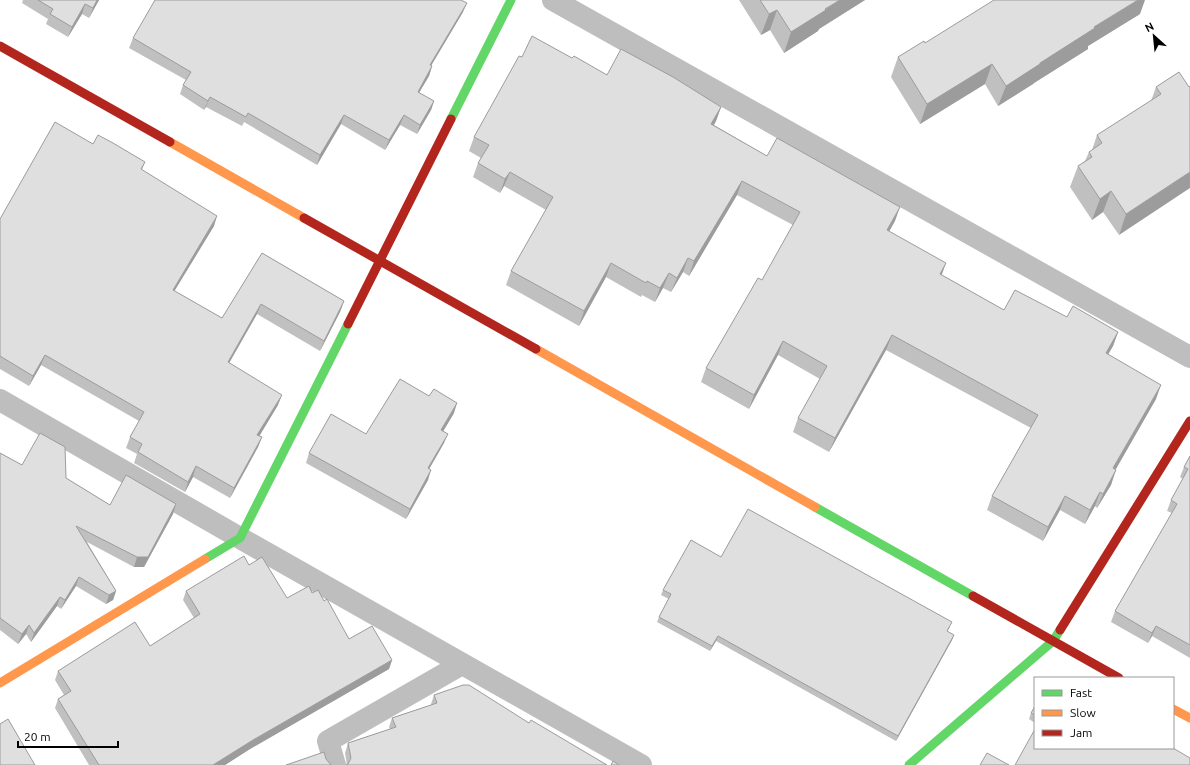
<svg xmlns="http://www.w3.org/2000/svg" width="1190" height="765" font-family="Ubuntu,sans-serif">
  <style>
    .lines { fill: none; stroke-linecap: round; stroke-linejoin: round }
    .street { stroke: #bebebe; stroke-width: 22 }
    .fast { stroke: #63d668; stroke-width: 9 }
    .slow { stroke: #ff974d; stroke-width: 9 }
    .jam { stroke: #b3261e; stroke-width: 9 }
    .wall { fill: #c0c0c0 }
    .shaded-wall { fill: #9c9c9c }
    .building { fill: #dfdfdf; stroke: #9c9c9c }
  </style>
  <rect width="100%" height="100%" fill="#fff"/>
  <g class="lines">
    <path class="street" d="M 553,0 L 1190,357
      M 0,400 L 240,538 L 641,765
      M 335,765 L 328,741 L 462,664"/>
    <path class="fast" d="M 451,119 L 511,0
      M 815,507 L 973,596
      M 205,559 L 240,538 L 348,324
      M 909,765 L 1053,641 L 1060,630"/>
    <path class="slow" d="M 170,142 L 304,218
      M 536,349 L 815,507
      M 0,683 L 205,559
      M 1173,709 L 1190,718"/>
    <path class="jam" d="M 0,46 L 170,142
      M 304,218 L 536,349
      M 348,324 L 451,119
      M 973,596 L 1119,678
      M 1060,630 L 1190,421"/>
  </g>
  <path class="wall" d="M 23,0 L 99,0 L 89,18 L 82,14 L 68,37 L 46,24 L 48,19 L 22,3 Z
    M 739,0 L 865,0 L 819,29 L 818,31 L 784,53 L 770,30 L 761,35 Z
    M 463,12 L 431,66 L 432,66 L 429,76 L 419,93 L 434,101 L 431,110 L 417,134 L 400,125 L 385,150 L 341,124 L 317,165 L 244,122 L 242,126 L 206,107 L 204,110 L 180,94 L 183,85 L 186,80 L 129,48 L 133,38 Z
    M 1140,14 L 1088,46 L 1088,49 L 1034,83 L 1033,84 L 998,106 L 985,84 L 920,124 L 891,77 L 898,57 L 925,43 Z
    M 522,57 L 572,58 L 607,75 L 721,107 L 716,121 L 714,125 L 767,156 L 895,221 L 889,231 L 942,275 L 1004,310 L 1067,317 L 1118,332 L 1113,346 L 1108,355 L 1156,399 L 1115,470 L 1111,485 L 1097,508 L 1095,506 L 1085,524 L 1060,510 L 1043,541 L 987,510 L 992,496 L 1031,428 L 886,350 L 829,452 L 793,432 L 798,418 L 820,379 L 778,355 L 749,409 L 701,382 L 706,368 L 762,280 L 793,225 L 737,195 L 689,276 L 683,272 L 671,292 L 663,288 L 655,302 L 642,295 L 641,297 L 606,277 L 579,326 L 506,285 L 511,271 L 546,210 L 504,186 L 500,193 L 473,177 L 478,163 L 481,158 L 469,151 L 474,137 Z
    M 1179,72 L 1119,235 L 1103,212 L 1092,220 L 1070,187 L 1078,166 L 1085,161 L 1089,152 L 1092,150 L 1097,135 L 1151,101 L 1156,87 Z
    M 93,144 L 145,162 L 142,170 L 214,226 L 174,291 L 222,318 L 262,253 L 344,301 L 340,312 L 320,351 L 257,314 L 229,363 L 278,405 L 259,436 L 262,437 L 258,447 L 230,498 L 193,477 L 185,492 L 134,463 L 137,454 L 126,448 L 130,437 L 139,421 L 41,365 L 29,386 L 0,369 L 0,219 Z
    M 454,413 L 443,431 L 444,443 L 429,469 L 428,480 L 406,519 L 306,463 L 309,453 L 366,434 Z
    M 0,453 L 22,465 L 66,478 L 110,505 L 173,514 L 144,567 L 134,567 L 87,542 L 116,591 L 113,600 L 106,604 L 76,586 L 61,609 L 57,606 L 31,642 L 26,634 L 18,644 L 0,630 Z
    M 1190,456 L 1190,658 L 1152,636 L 1148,643 L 1111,622 L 1115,611 L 1172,513 L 1167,511 L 1171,500 L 1183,479 L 1180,477 L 1184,467 Z
    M 721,557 L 950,627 L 947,632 L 954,635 L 952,640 L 896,741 L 716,641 L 710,651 L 657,622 L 659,617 L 669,599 L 661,595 L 663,590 Z
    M 249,565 L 287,598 L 312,593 L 324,601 L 349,639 L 392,660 L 389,669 L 250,749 L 225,765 L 89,765 L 55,708 L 58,699 L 64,695 L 55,680 L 58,671 L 150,646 L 194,618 L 183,600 L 186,591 Z
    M 434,695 L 529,723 L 607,765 L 347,765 L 345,753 L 348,743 L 390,729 L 389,727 L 392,718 L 431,705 L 431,704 Z
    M 1035,706 L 1035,723 L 1029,719 L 1031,713 Z"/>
  <path class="shaded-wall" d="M 97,0 L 99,0 L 89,18 L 93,8 Z
    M 840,0 L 865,0 L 819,29 L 818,31 L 784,53 L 791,32 Z
    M 1138,0 L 1145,0 L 1140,14 L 1088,46 L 1088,49 L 1034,83 L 1033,84 L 998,106 L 1006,86 L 1094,27 Z
    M 467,3 L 463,12 L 426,74 L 430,65 Z
    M 85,4 L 82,14 L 68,37 L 72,27 Z
    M 777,10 L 770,30 L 761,35 L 769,14 Z
    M 992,64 L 985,84 L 920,124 L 927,104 Z
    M 432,66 L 429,76 L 414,101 L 418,92 Z
    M 210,97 L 206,107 L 204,110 L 208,101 Z
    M 434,101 L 431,110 L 417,134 L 420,125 Z
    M 721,107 L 716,121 L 706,138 L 711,124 Z
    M 344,115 L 341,124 L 317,165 L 320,155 Z
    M 404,115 L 400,125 L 385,150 L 389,140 Z
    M 510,172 L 504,186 L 500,193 L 505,179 Z
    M 1190,172 L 1190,188 L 1119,235 L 1126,214 Z
    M 742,181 L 737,195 L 689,276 L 694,261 Z
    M 1111,191 L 1103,212 L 1092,220 L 1100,199 Z
    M 900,207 L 895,221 L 882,244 L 887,230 Z
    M 217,216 L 214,226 L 169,300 L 173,290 Z
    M 688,258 L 683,272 L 671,292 L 677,278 Z
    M 611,263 L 606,277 L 579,326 L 584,311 Z
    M 946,263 L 941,277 L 940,274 Z
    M 669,273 L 663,288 L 655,302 L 660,288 Z
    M 344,301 L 340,312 L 320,351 L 324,341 Z
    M 261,304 L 257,314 L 224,372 L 228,362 Z
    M 1118,332 L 1113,346 L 1100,367 L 1106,353 Z
    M 892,335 L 886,350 L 829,452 L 835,438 Z
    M 783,341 L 778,355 L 749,409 L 754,395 Z
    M 45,355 L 41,365 L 29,386 L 33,376 Z
    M 1161,385 L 1156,399 L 1108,483 L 1113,468 Z
    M 282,395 L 278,405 L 254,445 L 257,435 Z
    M 457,403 L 454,413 L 438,440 L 441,430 Z
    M 448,434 L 444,443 L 424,478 L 428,468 Z
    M 262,437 L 258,447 L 230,498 L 234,488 Z
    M 196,466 L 193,477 L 185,492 L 188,482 Z
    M 431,470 L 428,480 L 406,519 L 410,509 Z
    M 1116,470 L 1111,485 L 1097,508 L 1103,494 Z
    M 1100,492 L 1095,506 L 1085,524 L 1090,510 Z
    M 1065,496 L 1060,510 L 1043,541 L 1048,527 Z
    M 176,504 L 173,514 L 144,567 L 134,567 L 137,557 Z
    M 79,577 L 76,586 L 61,609 L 65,600 Z
    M 116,591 L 113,600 L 106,604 L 109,595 Z
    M 60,597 L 57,606 L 31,642 L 34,633 Z
    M 29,625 L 26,634 L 18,644 L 22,634 Z
    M 1156,626 L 1152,636 L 1148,643 L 1152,633 Z
    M 954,635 L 952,640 L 896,741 L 898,736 Z
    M 718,636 L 716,641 L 710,651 L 712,646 Z
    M 392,660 L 389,669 L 250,749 L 225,765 L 213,765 L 253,740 Z"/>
  <path class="building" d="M 38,0 L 97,0 L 93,8 L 85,4 L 72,27 L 50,14 L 53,9 Z
    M 155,0 L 461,0 L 467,3 L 430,65 L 432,66 L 418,92 L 434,101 L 420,125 L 404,115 L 389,140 L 344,115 L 320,155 L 248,113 L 246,117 L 210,97 L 208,101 L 183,85 L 191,72 L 133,38 Z
    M 760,0 L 840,0 L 825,9 L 826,10 L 791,32 L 777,10 L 769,14 Z
    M 994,0 L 1138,0 L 1094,27 L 1095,28 L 1040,63 L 1040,64 L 1006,86 L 992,64 L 927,104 L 898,57 L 924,41 L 925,43 Z
    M 532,36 L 572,58 L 574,56 L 607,75 L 621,49 L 673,77 L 721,107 L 711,124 L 767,156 L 777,138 L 900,207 L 887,230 L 946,263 L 940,274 L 1004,310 L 1015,290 L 1067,317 L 1073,306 L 1118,332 L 1106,353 L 1161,385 L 1113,468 L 1116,470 L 1103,494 L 1100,492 L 1090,510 L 1065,496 L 1048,527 L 992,496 L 1038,415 L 892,335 L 835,438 L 798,418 L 827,366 L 783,341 L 754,395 L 706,368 L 758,278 L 762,280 L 800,212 L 742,181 L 694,261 L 688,258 L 677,278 L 669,273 L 660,288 L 647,281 L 646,283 L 611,263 L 584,311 L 511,271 L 553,197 L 510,172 L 505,179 L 478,163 L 489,145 L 474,137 L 519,56 L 522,57 Z
    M 1179,72 L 1189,87 L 1190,86 L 1190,172 L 1126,214 L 1111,191 L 1100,199 L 1078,166 L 1092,157 L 1089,152 L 1102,143 L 1097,135 L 1161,94 L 1156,87 Z
    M 55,122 L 93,144 L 98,135 L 113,143 L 145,162 L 141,169 L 217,216 L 173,290 L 222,318 L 262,253 L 344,301 L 324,341 L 261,304 L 228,362 L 282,395 L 257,435 L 262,437 L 234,488 L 196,466 L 188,482 L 138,452 L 142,444 L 130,437 L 144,412 L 45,355 L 33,376 L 0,356 L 0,219 Z
    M 400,379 L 429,396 L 434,389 L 457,403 L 441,430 L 448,434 L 428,468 L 431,470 L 410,509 L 309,453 L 331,414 L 366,434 Z
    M 40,433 L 65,447 L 66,478 L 110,505 L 126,475 L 176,504 L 148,557 L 137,557 L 76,526 L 116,591 L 109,595 L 79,577 L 65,600 L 60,597 L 34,633 L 29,625 L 22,634 L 0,618 L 0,453 L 22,465 Z
    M 1190,456 L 1190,645 L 1156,626 L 1152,633 L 1115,611 L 1177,504 L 1171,500 L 1188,469 L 1184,467 Z
    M 748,509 L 952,622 L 947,631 L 954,635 L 898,736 L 718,636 L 712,646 L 659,617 L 671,594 L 663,590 L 691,540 L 721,557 Z
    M 244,556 L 249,565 L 262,557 L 287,598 L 309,586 L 312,593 L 318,590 L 324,601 L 327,599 L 349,639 L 372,626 L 392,660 L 253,740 L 213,765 L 99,765 L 58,699 L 71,691 L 58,671 L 135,622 L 150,646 L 200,614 L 186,591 Z
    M 463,685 L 469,685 L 529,723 L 531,720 L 607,765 L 346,765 L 348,764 L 351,758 L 348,743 L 396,727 L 392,718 L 437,703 L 434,695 Z
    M 1035,706 L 1035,715 L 1031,713 Z
    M 8,719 L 32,760 L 35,765 L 0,765 L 0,724 Z
    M 1035,729 L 1035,748 L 1173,748 L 1190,758 L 1190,765 L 1015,765 Z
    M 324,752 L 326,759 L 331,765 L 286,765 Z
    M 987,753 L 1009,765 L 980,765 Z
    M 613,761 L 619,765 L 611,765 Z"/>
  <rect x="1034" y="677" width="140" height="72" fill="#ffffff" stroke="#999999"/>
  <rect x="1042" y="690" width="20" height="6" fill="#63d668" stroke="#999999"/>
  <text x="1070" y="697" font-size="12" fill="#000000">Fast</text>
  <rect x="1042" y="710" width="20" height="6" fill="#ff974d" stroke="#999999"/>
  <text x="1070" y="717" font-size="12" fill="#000000">Slow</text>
  <rect x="1042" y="730" width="20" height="6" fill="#b3261e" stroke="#999999"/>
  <text x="1070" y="737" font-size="12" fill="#000000">Jam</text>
  <g transform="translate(1154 36) rotate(333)" stroke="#ffffff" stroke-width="3" paint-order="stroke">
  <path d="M0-3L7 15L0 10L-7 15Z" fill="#000000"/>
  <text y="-6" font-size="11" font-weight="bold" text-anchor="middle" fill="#000000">N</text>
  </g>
  <path d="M18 741v6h100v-6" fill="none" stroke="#000000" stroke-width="2"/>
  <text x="24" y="741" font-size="12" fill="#000000" stroke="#ffffff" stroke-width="3" paint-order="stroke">20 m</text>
</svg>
